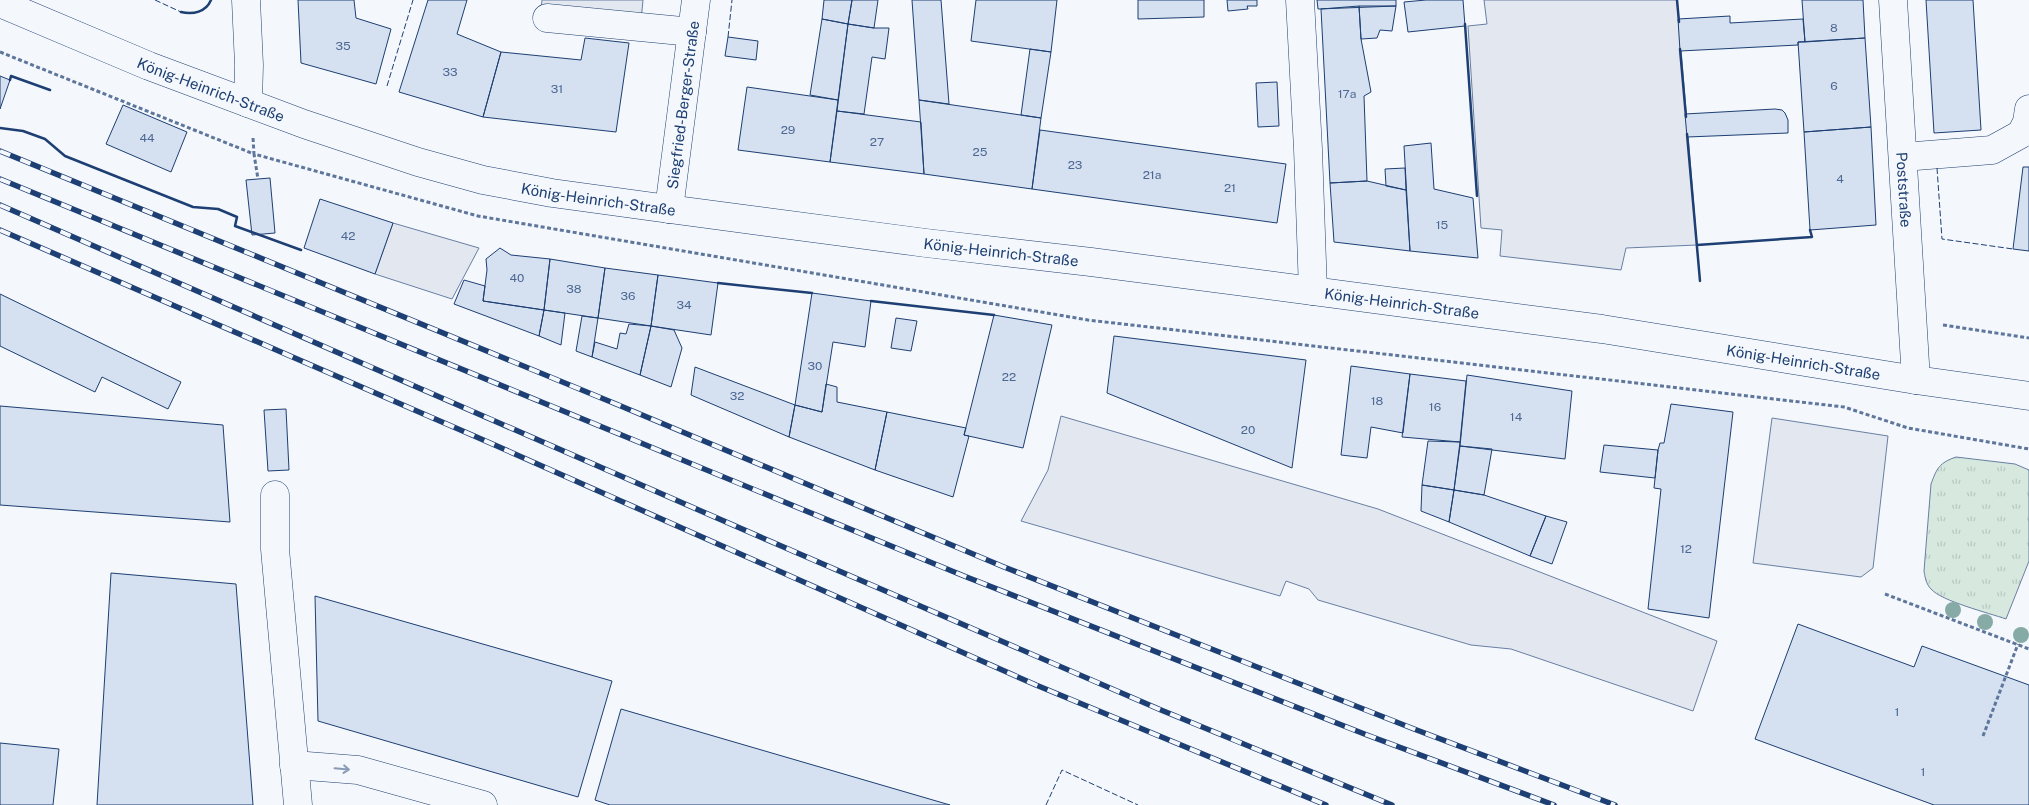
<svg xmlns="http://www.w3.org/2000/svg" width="2029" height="805" font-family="'Public Sans',sans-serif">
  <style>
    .grass { fill: url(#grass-tufts); stroke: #687fa3 }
    .parking { fill: #e3e8f0; stroke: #687fa3 }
    .building { fill: #d5e0f0; stroke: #1d3f73 }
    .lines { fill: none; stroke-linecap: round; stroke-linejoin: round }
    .minor-casing { stroke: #1d3f73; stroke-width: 29 }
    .major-casing { stroke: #1d3f73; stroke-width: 29 }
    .path { stroke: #5e769c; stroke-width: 3; stroke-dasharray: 4 2.5; stroke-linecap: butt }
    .minor { stroke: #f4f7fb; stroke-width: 28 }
    .major { stroke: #f4f7fb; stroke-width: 28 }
    .rail-casing { stroke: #1d3f73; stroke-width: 5.5 }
    .rail { stroke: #f4f7fb; stroke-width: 4; stroke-dasharray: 11; stroke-linecap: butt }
    .fence { stroke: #1d3f73; stroke-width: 1; stroke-dasharray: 6 2.5; stroke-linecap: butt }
    .wall { stroke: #1d3f73; stroke-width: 2.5 }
    .tree { fill: #86aba6 }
    .oneway { stroke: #889bb7 }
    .labels { text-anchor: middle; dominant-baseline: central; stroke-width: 4; stroke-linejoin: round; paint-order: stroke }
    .number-label { font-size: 12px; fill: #4b6792 }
    .street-label { font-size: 15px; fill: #1d3f73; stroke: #f4f7fb }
  </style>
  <defs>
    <pattern id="grass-tufts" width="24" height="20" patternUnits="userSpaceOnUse" patternTransform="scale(1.25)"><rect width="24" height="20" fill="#d7e8df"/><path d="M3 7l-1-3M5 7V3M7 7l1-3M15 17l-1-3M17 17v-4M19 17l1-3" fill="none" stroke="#b8c8c3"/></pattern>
  </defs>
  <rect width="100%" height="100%" fill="#f4f7fb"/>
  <path class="grass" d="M 1956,457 L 2015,464 L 2029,470 L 2029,561 L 2006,619 C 1989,613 1941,601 1931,589 C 1926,584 1925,577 1924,571 L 1931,484 C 1937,468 1939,463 1956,457 Z"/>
  <path class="parking" d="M 542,0 L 643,0 L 641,21 L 541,10 Z
    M 1484,0 L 1677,0 L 1697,245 L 1626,248 L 1621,270 L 1500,256 L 1502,230 L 1481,228 L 1468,26 L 1487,24 Z
    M 393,223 L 479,248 L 452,299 L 375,274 Z
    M 1061,416 L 1378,509 L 1717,641 L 1693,711 L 1511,649 L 1471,645 L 1318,600 L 1309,589 L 1286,581 L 1280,596 L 1021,521 L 1048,470 Z
    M 1772,418 L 1888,436 L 1873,568 L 1861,577 L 1753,563 Z"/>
  <path class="building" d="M 298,0 L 354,0 L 356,18 L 391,29 L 376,84 L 301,63 Z
    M 428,0 L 467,0 L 457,34 L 501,52 L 483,117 L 399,92 Z
    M 824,0 L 852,0 L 848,24 L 822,19 Z
    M 852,0 L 878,0 L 874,28 L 848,24 Z
    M 912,0 L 941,0 L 949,104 L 919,100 Z
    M 976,0 L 1057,0 L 1051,52 L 971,41 Z
    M 1138,0 L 1204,0 L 1204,17 L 1138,19 Z
    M 1227,0 L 1257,0 L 1257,6 L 1247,6 L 1248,9 L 1228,11 Z
    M 1317,0 L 1396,0 L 1396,6 L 1318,9 Z
    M 1426,0 L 1463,0 L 1465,26 L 1408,32 L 1404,2 Z
    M 1802,0 L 1863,0 L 1865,38 L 1805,42 Z
    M 1926,0 L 1973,0 L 1981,130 L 1934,133 Z
    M 1359,6 L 1361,39 L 1371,92 L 1364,96 L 1367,181 L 1330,183 L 1321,9 Z
    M 1359,6 L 1396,6 L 1392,31 L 1380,30 L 1377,38 L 1361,39 Z
    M 1730,16 L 1730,23 L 1803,19 L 1805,42 L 1798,42 L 1798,45 L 1680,51 L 1678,19 Z
    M 822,19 L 848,24 L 838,100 L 810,95 Z
    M 848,24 L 874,28 L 889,28 L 885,59 L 872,57 L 864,114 L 837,111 Z
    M 728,37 L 758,41 L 756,60 L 725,56 Z
    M 585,38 L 629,43 L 616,132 L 483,117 L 501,52 L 581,60 Z
    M 1865,38 L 1871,127 L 1804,132 L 1798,42 Z
    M 1030,49 L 1051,52 L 1041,118 L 1021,115 Z
    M 0,76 L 10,80 L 0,109 Z
    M 1277,82 L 1279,126 L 1258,127 L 1256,83 Z
    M 747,87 L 838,100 L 830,162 L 738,150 Z
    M 919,100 L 1041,118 L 1032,189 L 924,174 Z
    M 123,105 L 187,132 L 171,172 L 106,144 Z
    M 1775,109 L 1782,110 L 1785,113 L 1788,120 L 1788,133 L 1687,137 L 1685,114 Z
    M 837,111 L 921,122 L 924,174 L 830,162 Z
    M 1871,127 L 1876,225 L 1810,230 L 1804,132 Z
    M 1040,130 L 1286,164 L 1277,223 L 1032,189 Z
    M 1431,143 L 1434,189 L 1473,198 L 1478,258 L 1410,251 L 1404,146 Z
    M 2023,167 L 2029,167 L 2029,251 L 2013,249 Z
    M 1405,168 L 1406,190 L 1386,186 L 1385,169 Z
    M 270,178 L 275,233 L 252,235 L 246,180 Z
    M 1367,181 L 1406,190 L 1410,251 L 1334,242 L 1330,183 Z
    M 320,199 L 393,223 L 375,274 L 304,248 Z
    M 500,248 L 511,255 L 550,259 L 544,310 L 483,301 L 487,270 L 486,259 Z
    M 550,259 L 605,268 L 598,318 L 544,310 Z
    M 605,268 L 658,275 L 651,326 L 598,318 Z
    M 658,275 L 718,283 L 711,335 L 651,326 Z
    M 464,280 L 485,286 L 483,301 L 544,310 L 539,336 L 454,304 Z
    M 812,293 L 871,301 L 865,347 L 833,342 L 822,412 L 795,405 Z
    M 0,294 L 181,382 L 168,409 L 102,377 L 95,392 L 0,346 Z
    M 544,310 L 565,313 L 561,345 L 539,336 Z
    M 994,315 L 1052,325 L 1023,448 L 964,435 Z
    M 582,316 L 598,318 L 592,357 L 576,351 Z
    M 896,318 L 917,321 L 911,351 L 891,348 Z
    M 629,324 L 651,326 L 640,375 L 592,357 L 595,342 L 617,349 L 620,333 L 626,334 Z
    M 651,326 L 674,330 L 682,348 L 671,387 L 640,375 Z
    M 1114,336 L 1306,360 L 1292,468 L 1107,393 Z
    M 1351,366 L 1410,374 L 1403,433 L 1371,427 L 1367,458 L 1341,455 Z
    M 695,367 L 795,405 L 789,437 L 691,395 Z
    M 1410,374 L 1466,381 L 1460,442 L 1402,437 Z
    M 1467,375 L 1572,391 L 1565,459 L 1460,446 Z
    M 826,384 L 837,387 L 837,402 L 887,412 L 875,470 L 789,437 L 795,405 L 822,412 Z
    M 1671,404 L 1733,412 L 1709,618 L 1648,609 L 1661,489 L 1654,488 L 1658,450 L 1660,443 L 1664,443 Z
    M 0,406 L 223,425 L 230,522 L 0,505 Z
    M 286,409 L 289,470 L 268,471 L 264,410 Z
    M 887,412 L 966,428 L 964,435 L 969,436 L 953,497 L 875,470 Z
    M 1428,441 L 1460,442 L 1454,490 L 1422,485 Z
    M 1604,445 L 1658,450 L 1655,478 L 1600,472 Z
    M 1460,446 L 1492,449 L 1484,495 L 1454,490 Z
    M 1422,485 L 1454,490 L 1449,522 L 1421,511 Z
    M 1454,490 L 1484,495 L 1546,516 L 1530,556 L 1449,522 Z
    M 1546,516 L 1567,522 L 1552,564 L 1530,556 Z
    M 111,573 L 236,584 L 253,805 L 97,805 Z
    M 315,596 L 612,681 L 578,797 L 318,721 Z
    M 1798,624 L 1914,667 L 1922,646 L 2029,685 L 2029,805 L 1934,805 L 1755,739 Z
    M 621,709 L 950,805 L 610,805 L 595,800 Z
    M 0,743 L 59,749 L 53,805 L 0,805 Z"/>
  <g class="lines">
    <g class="minor-casing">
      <g id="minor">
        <path d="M 246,0 L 249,65 L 248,103"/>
        <path d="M 1300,0 L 1308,149 L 1313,291"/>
        <path id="s1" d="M 1893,0 L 1916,380"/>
        <path d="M 547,18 L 692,32"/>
        <path d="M 1903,157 L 1992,150 L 2021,134 L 2027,122 L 2029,109"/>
        <path id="s2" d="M 669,209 L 696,0"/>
        <path d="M 275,495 L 275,549 L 298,805"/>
        <path d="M 294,765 L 358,770 L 483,805"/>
      </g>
    </g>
    <g class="major-casing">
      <g id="major">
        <path id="s3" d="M 0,3 L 149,66 L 304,124 L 418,162 L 483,180 L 552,193 L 669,209 L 926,243 L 1091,262 L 1602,329 L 1916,380 L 2029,396"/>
      </g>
    </g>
    <path class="path" d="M 0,52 L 254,154 L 258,179
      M 253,138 L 254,154 L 478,216 L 1088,320 L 1844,407 L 1908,428 L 2029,449
      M 1943,325 L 2029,338
      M 1885,594 L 2029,649
      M 1983,736 L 2018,644"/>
    <use href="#minor" class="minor"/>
    <use href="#major" class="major"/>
    <g class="rail-casing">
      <path id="rail" d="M 0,151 L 616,404 L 1004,567 L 1414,729 L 1615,805
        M 0,179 L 964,576 L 1367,735 L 1554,805
        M 0,205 L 772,542 L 1161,710 L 1392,805
        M 0,230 L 472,435 L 1036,685 L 1326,805"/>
    </g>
    <use href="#rail" class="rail"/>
    <path class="fence" d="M 155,0 L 181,12
      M 728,37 L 732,0
      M 387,86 L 413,0
      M 1937,168 L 1942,239 L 2013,249
      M 1046,805 L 1062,770 L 1138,805"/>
    <path class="wall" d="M 1677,0 L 1679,22
      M 181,12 C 193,15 206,12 211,0
      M 1465,24 L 1477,196
      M 1680,49 L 1686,117
      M 10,80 L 11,76 L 50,90
      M 0,128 L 23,131 L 45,139 L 65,156 L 193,207 L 218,209 L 237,217 L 235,226 L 301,250
      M 1687,134 L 1700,281
      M 1697,245 L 1812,237 L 1810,230
      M 718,283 L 812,293
      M 871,301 L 994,315"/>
  </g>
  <g class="tree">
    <circle cx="1953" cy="610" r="8"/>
    <circle cx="1985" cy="622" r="8"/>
    <circle cx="2021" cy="635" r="8"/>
  </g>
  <defs><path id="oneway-shaft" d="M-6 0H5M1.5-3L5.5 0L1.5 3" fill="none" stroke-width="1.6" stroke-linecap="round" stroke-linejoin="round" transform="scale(1.25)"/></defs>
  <use class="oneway" href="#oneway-shaft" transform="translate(342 769) rotate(5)"/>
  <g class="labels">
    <g class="number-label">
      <text x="1834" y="28">8</text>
      <text x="343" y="46">35</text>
      <text x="450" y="72">33</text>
      <text x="1834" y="86">6</text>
      <text x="557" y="89">31</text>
      <text x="1347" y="94">17a</text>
      <text x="788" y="130">29</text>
      <text x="147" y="138">44</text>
      <text x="877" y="142">27</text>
      <text x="980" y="152">25</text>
      <text x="1075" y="165">23</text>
      <text x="1152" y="175">21a</text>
      <text x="1840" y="179">4</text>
      <text x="1230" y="188">21</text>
      <text x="1442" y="225">15</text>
      <text x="348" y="236">42</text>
      <text x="517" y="278">40</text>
      <text x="574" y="289">38</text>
      <text x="628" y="296">36</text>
      <text x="684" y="305">34</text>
      <text x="815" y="366">30</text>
      <text x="1009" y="377">22</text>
      <text x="737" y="396">32</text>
      <text x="1377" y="401">18</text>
      <text x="1435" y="407">16</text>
      <text x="1516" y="417">14</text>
      <text x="1248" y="430">20</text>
      <text x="1686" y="549">12</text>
      <text x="1897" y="712">1</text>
      <text x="1923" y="772">1</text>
    </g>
    <g class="street-label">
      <text stroke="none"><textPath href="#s3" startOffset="228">König-Heinrich-Straße</textPath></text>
      <text stroke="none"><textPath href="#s2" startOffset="105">Siegfried-Berger-Straße</textPath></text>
      <text stroke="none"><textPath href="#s1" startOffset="190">Poststraße</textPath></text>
      <text stroke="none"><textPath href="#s3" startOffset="632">König-Heinrich-Straße</textPath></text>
      <text stroke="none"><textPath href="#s3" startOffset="1038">König-Heinrich-Straße</textPath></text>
      <text stroke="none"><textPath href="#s3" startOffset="1442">König-Heinrich-Straße</textPath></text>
      <text stroke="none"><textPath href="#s3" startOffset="1848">König-Heinrich-Straße</textPath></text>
    </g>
  </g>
</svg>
